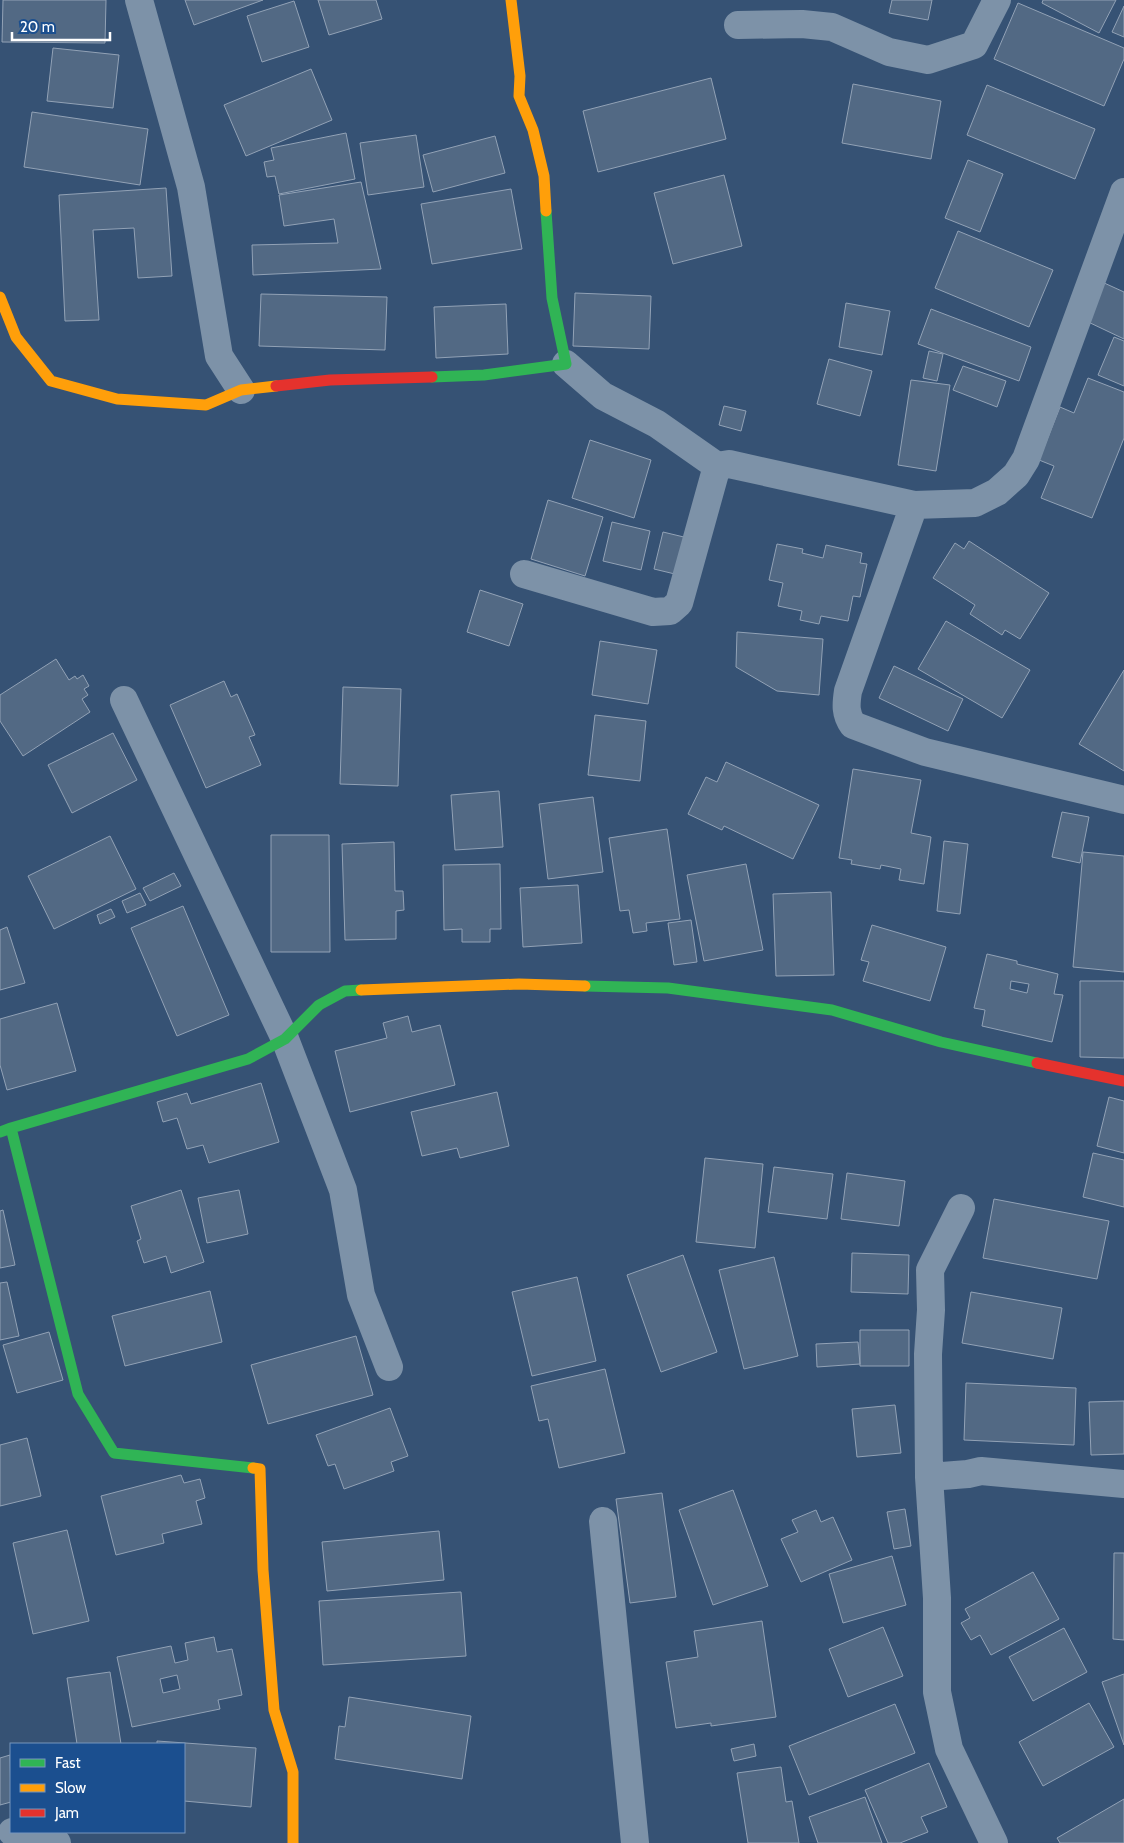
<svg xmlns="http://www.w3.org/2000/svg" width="1124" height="1843" font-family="Cabin,sans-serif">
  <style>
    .building { fill: #526984; stroke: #92a2b6; fill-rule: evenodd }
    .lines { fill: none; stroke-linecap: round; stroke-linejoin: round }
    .street { stroke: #7d92a8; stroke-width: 28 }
    .fast { stroke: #30b455; stroke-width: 11 }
    .slow { stroke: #ff9f0a; stroke-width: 11 }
    .jam { stroke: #e5322d; stroke-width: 11 }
  </style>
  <rect width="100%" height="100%" fill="#365274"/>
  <path class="building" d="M 3,0 L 106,0 L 105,43 L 2,42 Z
    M 185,0 L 263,0 L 194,25 Z
    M 318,0 L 376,0 L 382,19 L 329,35 Z
    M 892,0 L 932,0 L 928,20 L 889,13 Z
    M 1043,0 L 1116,0 L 1099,33 L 1042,3 Z
    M 294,1 L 309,47 L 262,62 L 247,16 Z
    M 1018,3 L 1124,48 L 1124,59 L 1104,106 L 994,59 Z
    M 1124,6 L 1124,37 L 1112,32 Z
    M 53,48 L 119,55 L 113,108 L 47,101 Z
    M 311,69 L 332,120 L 246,156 L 224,105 Z
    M 711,78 L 726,139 L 598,172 L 583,111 Z
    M 853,84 L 941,101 L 931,159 L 842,143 Z
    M 987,85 L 1095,129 L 1075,179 L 967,135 Z
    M 32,112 L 148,129 L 140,185 L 24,167 Z
    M 346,133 L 355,179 L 279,194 L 275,176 L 267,177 L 264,162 L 274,160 L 271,148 Z
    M 416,135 L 424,187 L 368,195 L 360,143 Z
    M 495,136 L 505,173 L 433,192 L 423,155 Z
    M 968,160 L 1003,174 L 980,232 L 945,218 Z
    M 724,175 L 742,246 L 673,264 L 654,193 Z
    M 361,182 L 381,269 L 253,275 L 252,245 L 338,243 L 334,219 L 284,226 L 279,195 Z
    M 166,188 L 172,276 L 138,278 L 134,228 L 93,230 L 99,320 L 65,321 L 59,195 Z
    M 511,189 L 522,249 L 432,264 L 421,204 Z
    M 958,231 L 1053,270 L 1029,327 L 935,288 Z
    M 1102,282 L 1124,292 L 1124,339 L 1084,320 Z
    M 575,293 L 651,296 L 649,349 L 573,346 Z
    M 261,294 L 387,297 L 385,350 L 259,346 Z
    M 846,303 L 890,311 L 882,355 L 839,347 Z
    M 506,304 L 508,354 L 436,358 L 434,307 Z
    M 931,309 L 1031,347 L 1019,381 L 918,344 Z
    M 1114,337 L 1124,341 L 1124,386 L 1098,375 Z
    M 929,351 L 943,354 L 937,381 L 923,378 Z
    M 829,359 L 872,371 L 860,416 L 817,404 Z
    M 963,366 L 1006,381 L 997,407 L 953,390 Z
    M 1088,378 L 1124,392 L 1124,438 L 1092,518 L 1041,498 L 1054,466 L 1039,460 L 1060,407 L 1074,413 Z
    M 911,380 L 950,385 L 936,471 L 898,465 Z
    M 724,406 L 746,411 L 741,431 L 719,425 Z
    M 590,440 L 651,460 L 634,518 L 572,498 Z
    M 548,500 L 603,517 L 585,576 L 531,559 Z
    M 612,522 L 650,531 L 641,570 L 603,561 Z
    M 663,532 L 688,538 L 679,575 L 654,569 Z
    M 969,541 L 1049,593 L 1020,639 L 1005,630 L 1002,635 L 970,614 L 975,605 L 933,578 L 955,543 L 964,549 Z
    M 777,544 L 803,549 L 802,553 L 823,558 L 826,545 L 862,553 L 860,563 L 867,564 L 860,597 L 853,596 L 848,621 L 821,616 L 819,624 L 800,620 L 802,611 L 778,606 L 783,583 L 769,580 Z
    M 480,590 L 523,604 L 509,646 L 467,632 Z
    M 946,621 L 1030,670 L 1002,718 L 918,669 Z
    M 737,632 L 823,639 L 819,695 L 777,691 L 736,667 Z
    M 600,641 L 657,650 L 648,704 L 592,695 Z
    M 56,659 L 69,680 L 75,676 L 77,679 L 83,675 L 89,686 L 84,689 L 88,695 L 82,699 L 90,712 L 23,756 L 0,721 L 0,695 Z
    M 894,666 L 963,699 L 948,731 L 879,698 Z
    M 1124,670 L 1124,771 L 1079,744 Z
    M 224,681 L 231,697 L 237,694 L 255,735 L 249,737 L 261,765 L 206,788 L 170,705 Z
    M 343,687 L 401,689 L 398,786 L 340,784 Z
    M 595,715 L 646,721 L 640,781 L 588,775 Z
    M 113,733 L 137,780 L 72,813 L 48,765 Z
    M 726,762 L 819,805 L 793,859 L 724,826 L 722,830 L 688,814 L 706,777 L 717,782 Z
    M 853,769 L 921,780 L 911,833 L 931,837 L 924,884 L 899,880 L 901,869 L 881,865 L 880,869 L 851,864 L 852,860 L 839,858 Z
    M 499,791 L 503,847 L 455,850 L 451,795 Z
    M 593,797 L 603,872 L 548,879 L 539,804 Z
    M 1062,812 L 1089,817 L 1080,863 L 1052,857 Z
    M 667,829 L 680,919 L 646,923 L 647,931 L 633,933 L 629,910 L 620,911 L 609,838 Z
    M 271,835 L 329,835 L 330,952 L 271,952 Z
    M 110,836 L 136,889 L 54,929 L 28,876 Z
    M 944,841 L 968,844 L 960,914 L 937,911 Z
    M 394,842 L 395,891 L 403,891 L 404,910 L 396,911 L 396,939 L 345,940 L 342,844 Z
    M 1083,852 L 1124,856 L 1124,972 L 1073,967 Z
    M 500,864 L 501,929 L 490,929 L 490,942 L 462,942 L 462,929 L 444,930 L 443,865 Z
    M 746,864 L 763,950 L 704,961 L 687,875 Z
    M 174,873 L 181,886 L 150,901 L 143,888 Z
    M 578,885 L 582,943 L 523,947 L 520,888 Z
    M 831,892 L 834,975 L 776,976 L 773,894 Z
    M 140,893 L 146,905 L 127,913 L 122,901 Z
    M 183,906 L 229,1015 L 177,1036 L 131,928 Z
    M 111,909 L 115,917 L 100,924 L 97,915 Z
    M 691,920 L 697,962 L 674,965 L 668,923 Z
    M 872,925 L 946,947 L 930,1001 L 863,981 L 869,962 L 861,960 Z
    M 7,927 L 25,983 L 0,990 L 0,930 Z
    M 987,954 L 1017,961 L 1017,964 L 1058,974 L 1054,994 L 1063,995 L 1052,1042 L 982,1026 L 985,1010 L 974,1008 ZM 1011,981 L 1029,984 L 1027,993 L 1010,989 Z
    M 1080,981 L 1124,981 L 1124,1058 L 1080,1057 Z
    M 57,1003 L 76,1071 L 7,1090 L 0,1065 L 0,1019 Z
    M 408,1016 L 412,1032 L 440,1025 L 455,1085 L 350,1112 L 335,1051 L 387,1038 L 383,1023 Z
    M 261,1083 L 279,1142 L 209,1163 L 203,1145 L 187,1149 L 177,1118 L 163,1122 L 157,1102 L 187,1093 L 191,1104 Z
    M 497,1092 L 509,1146 L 460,1158 L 457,1148 L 422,1156 L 411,1112 Z
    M 1109,1097 L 1124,1101 L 1124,1153 L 1097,1146 Z
    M 1093,1153 L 1124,1160 L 1124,1207 L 1083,1197 Z
    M 705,1158 L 763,1164 L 755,1248 L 696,1242 Z
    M 774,1167 L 833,1174 L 827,1219 L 768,1212 Z
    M 847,1173 L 905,1181 L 899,1226 L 841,1219 Z
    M 181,1190 L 204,1262 L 171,1273 L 166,1256 L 144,1263 L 137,1241 L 141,1239 L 131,1206 Z
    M 239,1190 L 248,1234 L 207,1243 L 198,1198 Z
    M 994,1199 L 1109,1221 L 1097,1279 L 983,1258 Z
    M 3,1210 L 15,1265 L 0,1268 L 0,1211 Z
    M 852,1253 L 909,1255 L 908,1294 L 851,1292 Z
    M 683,1255 L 717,1352 L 661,1372 L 627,1275 Z
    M 774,1257 L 798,1356 L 744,1369 L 719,1270 Z
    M 577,1277 L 596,1361 L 532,1376 L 512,1292 Z
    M 7,1282 L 19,1336 L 0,1340 L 0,1283 Z
    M 210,1291 L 222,1342 L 125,1366 L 112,1316 Z
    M 971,1292 L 1062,1308 L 1053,1359 L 962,1343 Z
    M 860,1330 L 909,1330 L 909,1366 L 860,1366 Z
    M 49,1332 L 63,1380 L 17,1393 L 3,1345 Z
    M 356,1336 L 373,1395 L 268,1424 L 251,1365 Z
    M 858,1342 L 860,1364 L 817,1367 L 816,1344 Z
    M 605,1369 L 625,1453 L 559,1468 L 548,1419 L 539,1421 L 531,1386 Z
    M 966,1383 L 1076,1388 L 1074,1445 L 964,1440 Z
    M 1124,1401 L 1124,1454 L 1091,1455 L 1089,1402 Z
    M 895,1405 L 901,1453 L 857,1457 L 852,1409 Z
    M 390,1408 L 408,1456 L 391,1462 L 394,1471 L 344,1489 L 335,1464 L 328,1466 L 316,1435 Z
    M 27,1438 L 41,1496 L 0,1506 L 0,1445 Z
    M 181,1475 L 184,1483 L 200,1479 L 205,1498 L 196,1501 L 202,1524 L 162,1534 L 164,1543 L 116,1555 L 101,1496 Z
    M 733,1490 L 768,1586 L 713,1605 L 679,1510 Z
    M 662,1493 L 676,1597 L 630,1603 L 616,1499 Z
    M 905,1509 L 911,1546 L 894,1549 L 887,1512 Z
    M 816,1510 L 821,1522 L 833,1517 L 852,1560 L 801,1582 L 781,1539 L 798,1532 L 792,1520 Z
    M 67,1530 L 89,1621 L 33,1634 L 13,1543 Z
    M 439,1531 L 444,1580 L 327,1591 L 322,1542 Z
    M 1114,1553 L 1124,1553 L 1124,1640 L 1113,1639 Z
    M 892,1556 L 906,1605 L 843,1623 L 829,1574 Z
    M 1033,1572 L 1059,1619 L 991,1655 L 980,1635 L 971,1640 L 961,1623 L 970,1618 L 965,1609 Z
    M 461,1592 L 466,1656 L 323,1665 L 319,1601 Z
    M 762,1621 L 776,1717 L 711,1726 L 711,1723 L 676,1728 L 666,1662 L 698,1657 L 694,1631 Z
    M 883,1627 L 903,1676 L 848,1697 L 829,1649 Z
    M 1064,1628 L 1087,1672 L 1033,1701 L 1009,1657 Z
    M 214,1637 L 217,1652 L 232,1649 L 242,1695 L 218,1700 L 220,1709 L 132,1727 L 117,1657 L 171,1646 L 175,1663 L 188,1660 L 185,1643 ZM 177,1675 L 180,1689 L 163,1693 L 160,1679 Z
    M 110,1672 L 121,1744 L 77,1744 L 67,1678 Z
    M 1124,1674 L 1124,1745 L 1102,1682 Z
    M 349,1697 L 471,1716 L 462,1779 L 335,1759 L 339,1726 L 345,1727 Z
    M 1089,1703 L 1114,1747 L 1043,1786 L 1019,1742 Z
    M 895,1704 L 915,1753 L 809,1795 L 789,1746 Z
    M 157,1741 L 256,1748 L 251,1807 L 184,1801 L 184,1744 L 157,1744 Z
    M 754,1744 L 756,1756 L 734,1761 L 731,1749 Z
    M 10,1755 L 11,1802 L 0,1805 L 0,1758 Z
    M 929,1763 L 947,1807 L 921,1817 L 928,1832 L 900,1843 L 888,1843 L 865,1790 Z
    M 781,1767 L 786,1802 L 792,1801 L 799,1843 L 748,1843 L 737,1773 Z
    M 865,1797 L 882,1843 L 818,1843 L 809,1817 Z
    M 1124,1799 L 1124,1843 L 1060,1843 L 1057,1838 Z"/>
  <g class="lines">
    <path class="street" d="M 139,0 L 191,187 L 219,356 L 241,390
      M 738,25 L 802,24 L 832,27 L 889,52 L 928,60 L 974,45 L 997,0
      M 566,364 L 603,396 L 657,424 L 717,466 L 729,464 L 914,505 L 975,503 L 997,492 L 1016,475 L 1026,459 L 1124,192
      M 914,505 L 848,691 C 846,704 845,714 853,725 L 925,752 L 1124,800
      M 524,574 L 653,612 L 670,611 L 679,603 L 717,466
      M 124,700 L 285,1039 L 343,1190 L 361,1295 L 389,1367
      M 961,1208 L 930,1270 L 931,1310 L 928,1354 L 929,1477 L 937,1598 L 937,1692 L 949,1749 L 994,1843
      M 929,1477 L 968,1474 L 981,1471 L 1124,1484
      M 603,1521 L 635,1843
      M 12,1832 L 57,1843"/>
    <path class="fast" d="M 432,377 L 484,375 L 566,364 L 552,298 L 546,211
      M 585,986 L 668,988 L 832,1010 L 941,1042 L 1037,1063
      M 11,1128 L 248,1059 L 285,1039 L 319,1005 L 345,991 L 361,990
      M 0,1132 L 11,1128 L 78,1394 L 114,1453 L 253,1468"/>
    <path class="slow" d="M 511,0 L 520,76 L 519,96 L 533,130 L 544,176 L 546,211
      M 0,297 L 16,337 L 51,381 L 117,399 L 206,405 L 241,390 L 276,386
      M 361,990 L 519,984 L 585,986
      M 253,1468 L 260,1469 L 263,1570 L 274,1710 L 293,1772 L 293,1843"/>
    <path class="jam" d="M 276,386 L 330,380 L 432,377
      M 1037,1063 L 1124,1081"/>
  </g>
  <rect x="10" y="1743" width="175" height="90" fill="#1b4f8f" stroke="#7695bc"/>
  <rect x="20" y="1759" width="25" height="8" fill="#30b455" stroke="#7695bc"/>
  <text x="55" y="1768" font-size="15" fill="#ffffff">Fast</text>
  <rect x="20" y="1784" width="25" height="8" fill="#ff9f0a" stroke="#7695bc"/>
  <text x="55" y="1793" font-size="15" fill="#ffffff">Slow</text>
  <rect x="20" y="1809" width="25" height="8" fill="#e5322d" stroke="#7695bc"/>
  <text x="55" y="1818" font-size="15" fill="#ffffff">Jam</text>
  <path d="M12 32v8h98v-8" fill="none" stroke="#ffffff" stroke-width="2.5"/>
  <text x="20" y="32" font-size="15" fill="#ffffff" stroke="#1b4f8f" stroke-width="4" paint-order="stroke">20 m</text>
</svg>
